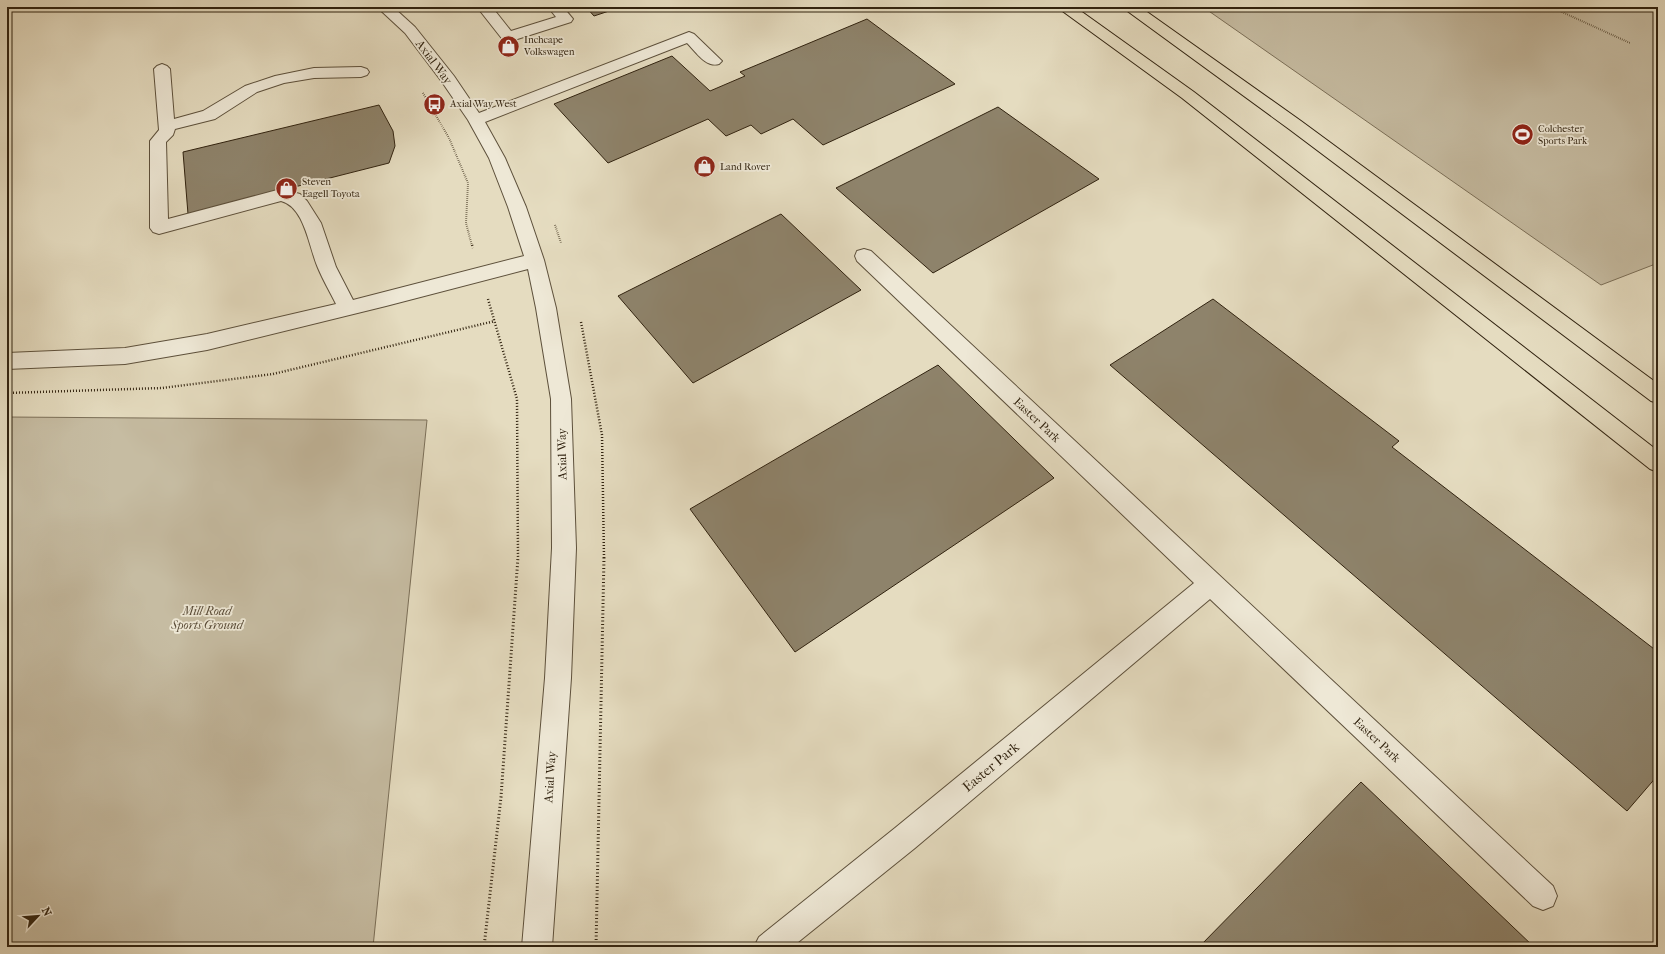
<svg xmlns="http://www.w3.org/2000/svg" width="1665" height="954" viewBox="0 0 1665 954" font-family="'IM FELL French Canon',serif">
<style>
.green{fill:#c6bca2;stroke:#7b6f58}
.building{fill:#8e836b;stroke:#30220f}
.lines{fill:none;stroke-linecap:round;stroke-linejoin:round}
.minor-casing{stroke:#5d503b;stroke-width:2}
.highway-casing{stroke:#30220f;stroke-width:2}
.path-far2{stroke:#30220f;stroke-width:2;stroke-dasharray:0.5 1.5;stroke-linecap:butt}
.path-far1{stroke:#30220f;stroke-width:2.5;stroke-dasharray:1 2;stroke-linecap:butt}
.path{stroke:#30220f;stroke-width:3;stroke-dasharray:1 2.5;stroke-linecap:butt}
.minor{fill:#eee8d6;fill-rule:evenodd}
.highway{fill:#e5dcc0;fill-rule:evenodd}
.labels{text-anchor:middle;dominant-baseline:central;stroke-width:3.5;stroke-linejoin:round;paint-order:stroke}
.far-poi-label{font-size:10px;fill:#30220f;stroke:#eee8d6;text-anchor:start}
.street-label{font-size:12px;fill:#30220f;stroke:#eee8d6}
.park-label{font-size:12px;font-style:italic;fill:#564834;stroke:#eee8d6}
.near-street-label{font-size:14px;fill:#30220f;stroke:#eee8d6}
</style>
<rect width="100%" height="100%" fill="#e5dcc0"/>
<filter id="stains"><feTurbulence type="fractalNoise" baseFrequency=".005" numOctaves="4"/><feColorMatrix values="0 0 0 0 .2 0 0 0 0 .09 0 0 0 0 .02 0 0 0 .5 -.17"/></filter>
<radialGradient id="worn" r=".72"><stop offset=".6" stop-color="#630" stop-opacity="0"/><stop offset="1" stop-color="#630" stop-opacity=".3"/></radialGradient>
<g class="green">
<polygon points="1203,7 1658,7 1658,263 1601,285"/>
<polygon points="7,417 427,420 373,947 7,947"/>
</g>
<g class="building">
<polygon points="586,7 621,7 594,16"/>
<polygon points="867,19 955,84 823,145 793,119 761,134 751,125 726,136 708,119 608,163 554,104 672,56 710,91 745,76 740,72"/>
<polygon points="379,105 393,131 395,146 389,163 188,214 183,152"/>
<polygon points="998,107 1099,179 933,273 836,188"/>
<polygon points="781,214 861,290 693,383 618,296"/>
<polygon points="1213,299 1399,441 1392,447 1658,652 1658,775 1627,811 1110,365"/>
<polygon points="938,365 1054,478 795,652 690,509"/>
<polygon points="1361,782 1534,947 1199,947"/>
</g>
<g class="lines">
<defs>
<g id="minor">
<path d="M377,7H393L415,27L454,76L479,113L689,32L694,34L722,61L719,64C706,68 696,52 687,43L485,122L505,158L526,207L544,260L556,308L571,399L576,548L571,678L552,947H522L545,678L552,548L551,399L536,308L528,269L386,306L207,350L125,364L7,369V353L125,348L207,334L336,304C330,292 323,280 318,268C309,248 305,207 281,201L159,234L153,232L150,228V141L159,130L154,69L157,66L162,64L167,66L170,69L174,119L203,111L245,86L275,76L314,68L361,67L367,69L369,72L367,75L361,77L314,78L284,83L257,92L215,119L175,129L173,135L166,142L168,219L281,189L300,194L307,201L321,223L336,267L353,300L524,256L508,207L489,158L468,120L442,82L405,33Z"/>
<polygon points="477,7 492,7 511,31 556,17 548,7 563,7 573,19 571,22 508,42 503,40"/>
<polygon points="864,249 871,251 1553,886 1557,896 1553,906 1543,910 1533,906 1210,599 915,848 792,947 754,947 759,937 895,828 1194,583 857,261 855,256 857,251"/>
</g>
<g id="highway">
<polygon points="1059,7 1075,7 1194,92 1658,451 1658,472 1650,469 1182,98 1061,10"/>
<polygon points="1124,7 1140,7 1301,121 1658,384 1658,403 1651,401 1289,129 1126,10"/>
</g>
</defs>
<use href="#minor" class="minor-casing"/>
<use href="#highway" class="highway-casing"/>
<g class="path-far2">
<polyline points="1551,7 1630,43"/>
<polyline points="423,93 449,138 468,183 466,223 472,246"/>
<polyline points="555,225 561,243"/>
</g>
<g class="path-far1">
<polyline points="472,245 473,248"/>
<polyline points="488,299 517,399 518,558"/>
<polyline points="581,322 602,435 604,558"/>
<polyline points="7,393 162,388 273,374 495,321"/>
</g>
<g class="path">
<polyline points="484,947 501,797 518,557"/>
<polyline points="596,947 604,557"/>
</g>
<use href="#minor" class="minor"/>
<use href="#highway" class="highway"/>
</g>
<defs>
<symbol id="shop-disc" viewBox="-11 -11 22 22"><circle r="9.5" fill="#8f2418" stroke="#eee8d6"/><path d="M-5-2.5h2.3a2.7 3.5 0 0 1 5.4 0H5L5.5 6h-11ZM-1.5-2.5h3a1.5 2.3 0 0 0-3 0Z" fill="#fff"/></symbol>
<symbol id="bus-disc" viewBox="-11 -11 22 22"><circle r="9.5" fill="#8f2418" stroke="#eee8d6"/><path d="M-5-6H5V4H4V6H2V4H-2V6H-4V4H-5ZM-3.5-4V0h7V-4ZM-3.5 1.2v1.5H-2V1.2ZM2 1.2v1.5H3.5V1.2Z" fill="#fff"/></symbol>
<symbol id="stadium-disc" viewBox="-11 -11 22 22"><circle r="9.5" fill="#8f2418" stroke="#eee8d6"/><path d="M0-5a6.5 5 0 1 0 0 10a6.5 5 0 1 0 0-10ZM-3.5-1.8h7v3.6h-7Z" fill="#fff"/></symbol>
</defs>
<g fill-rule="evenodd">
<use href="#shop-disc" x="496" y="34" width="25" height="25"/>
<use href="#bus-disc" x="422" y="92" width="25" height="25"/>
<use href="#stadium-disc" x="1510" y="122" width="25" height="25"/>
<use href="#shop-disc" x="692" y="154" width="25" height="25"/>
<use href="#shop-disc" x="274" y="176" width="25" height="25"/>
</g>
<g class="labels">
<g class="far-poi-label">
<text x="524" y="40">Inchcape<tspan x="524" dy="12">Volkswagen</tspan></text>
<text x="450" y="104">Axial Way West</text>
<text x="1538" y="129">Colchester<tspan x="1538" dy="12">Sports Park</tspan></text>
<text x="720" y="167">Land Rover</text>
<text x="302" y="182">Steven<tspan x="302" dy="12">Eagell Toyota</tspan></text>
</g>
<g class="street-label">
<text transform="translate(434 62) rotate(53)">Axial Way</text>
<text transform="translate(1037 420) rotate(43)">Easter Park</text>
<text transform="translate(562 454) rotate(-91)">Axial Way</text>
<text transform="translate(1377 740) rotate(43)">Easter Park</text>
<text transform="translate(550 777) rotate(-86)">Axial Way</text>
</g>
<g class="park-label">
<text x="207" y="611">Mill Road<tspan x="207" dy="14">Sports Ground</tspan></text>
</g>
<g class="near-street-label">
<text transform="translate(991 767) rotate(-40)">Easter Park</text>
</g>
</g>
<rect width="1665" height="954" fill="none" stroke="#e5dcc0" stroke-width="24"/>
<rect x="8" y="8" width="1649" height="938" fill="none" stroke="#30220f" stroke-width="2"/>
<rect x="12" y="12" width="1641" height="930" fill="none" stroke="#30220f"/>
<g transform="translate(38 916) rotate(64)" stroke="#eee8d6" stroke-width="3" paint-order="stroke">
<path d="M0-3L7 15L0 10L-7 15Z" fill="#30220f"/>
<text y="-6" font-size="11" font-weight="bold" text-anchor="middle" fill="#30220f">N</text>
</g>
<rect width="100%" height="100%" filter="url(#stains)"/>
<rect width="100%" height="100%" fill="url(#worn)"/>
</svg>
